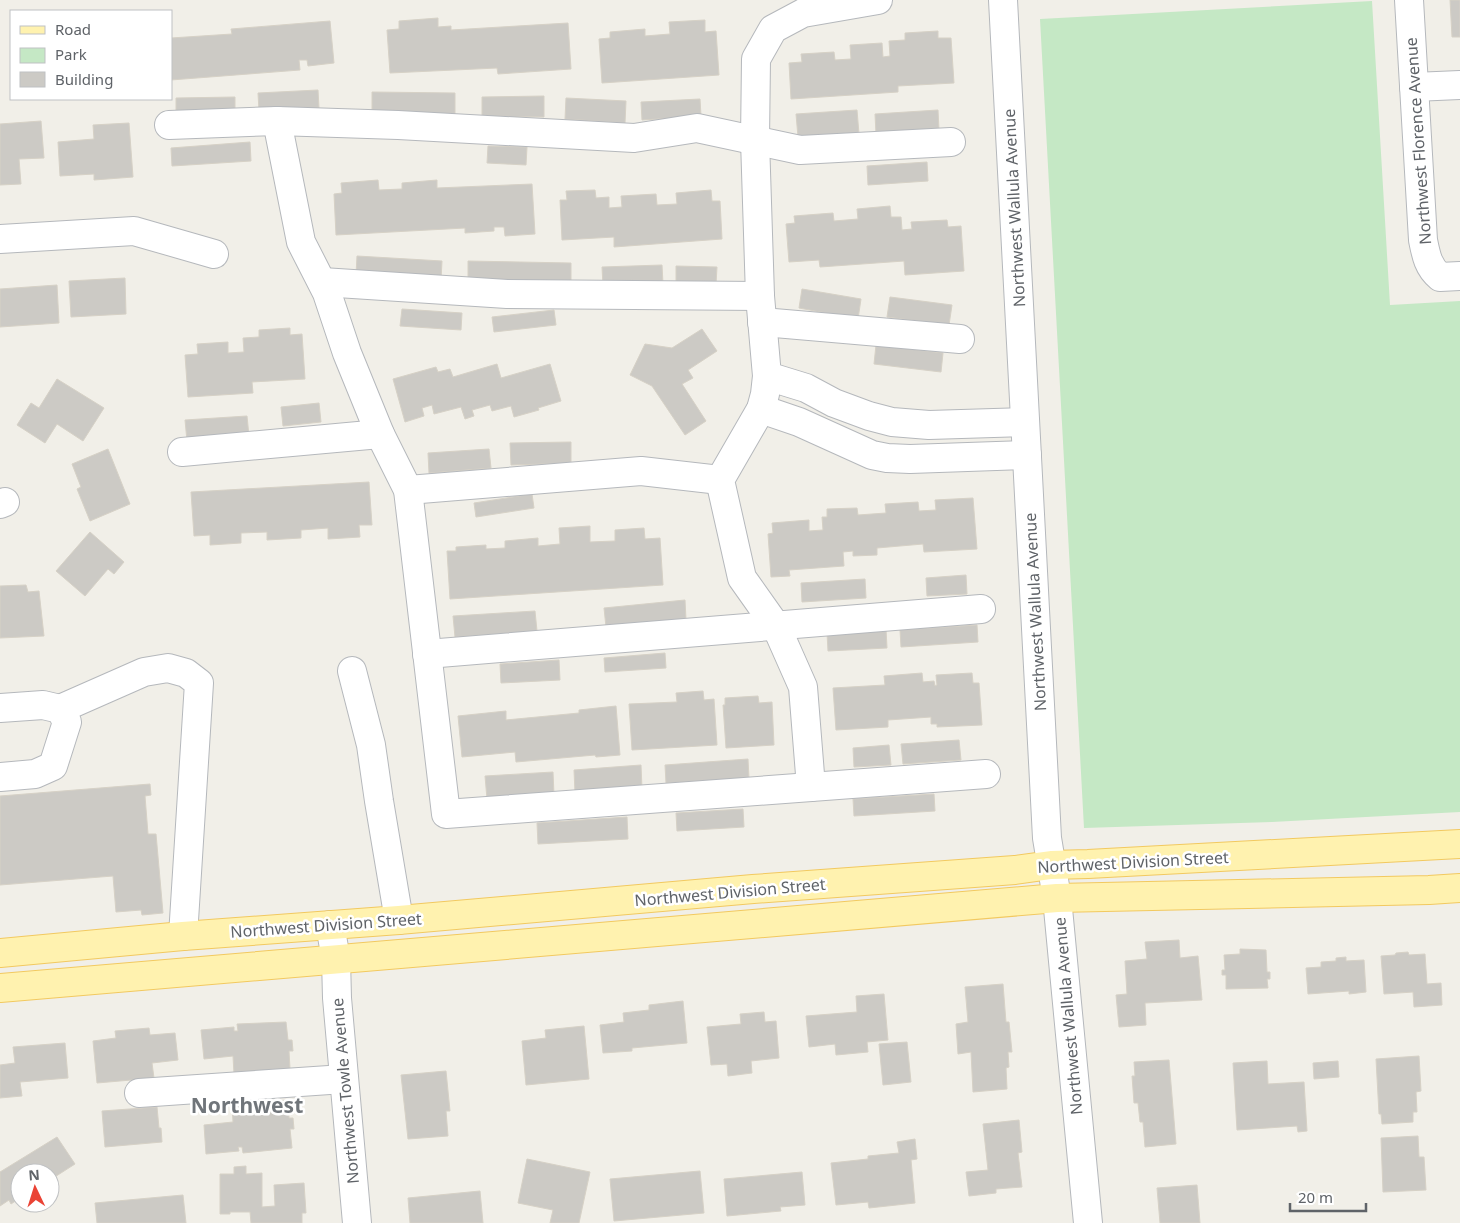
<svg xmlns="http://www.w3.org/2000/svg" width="1460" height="1223" viewBox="0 0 1460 1223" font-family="'Noto Sans',sans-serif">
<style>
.green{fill:#c5e8c5}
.building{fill:#cccac5;stroke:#d6d1c6}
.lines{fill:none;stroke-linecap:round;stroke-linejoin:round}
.minor-casing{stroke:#b5b8bc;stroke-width:30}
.major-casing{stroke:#f2c960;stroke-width:30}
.minor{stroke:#fff;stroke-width:28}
.major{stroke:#fff2af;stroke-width:28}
.labels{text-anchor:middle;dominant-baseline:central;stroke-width:5;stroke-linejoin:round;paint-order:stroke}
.street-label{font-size:16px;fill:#5f6368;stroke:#fff}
.district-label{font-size:21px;font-weight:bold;fill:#70757a;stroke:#fff}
</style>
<rect width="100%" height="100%" fill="#f1efe8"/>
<polygon class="green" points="1372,1 1390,305 1460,301 1460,812 1272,822 1084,828 1040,19"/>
<g class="building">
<polygon points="1450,0 1460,0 1460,37 1452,37"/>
<polygon points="438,18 438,27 451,26 451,30 568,23 571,69 498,74 497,68 390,73 387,30 399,29 399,21"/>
<polygon points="705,20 705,32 716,31 719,75 602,83 599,39 610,38 610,32 645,29 645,36 670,34 669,22"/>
<polygon points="330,21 334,63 308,66 307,60 299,60 300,70 171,80 171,38 232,34 231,29"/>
<polygon points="938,31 938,38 951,38 954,83 898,86 898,92 791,99 789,63 802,62 801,54 834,52 835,60 851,59 850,45 882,43 883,57 890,56 889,41 905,40 905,33"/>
<polygon points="318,90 319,108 259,111 258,93"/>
<polygon points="372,92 455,93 455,115 372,114"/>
<polygon points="544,96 544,117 482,116 482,97"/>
<polygon points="235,97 235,115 176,115 176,98"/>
<polygon points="566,98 626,101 625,123 565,119"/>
<polygon points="700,99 701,116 642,120 641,102"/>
<polygon points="857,110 859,134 798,137 796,114"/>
<polygon points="938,110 939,130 876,134 875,114"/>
<polygon points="41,121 44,158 19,159 21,184 0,185 0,124"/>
<polygon points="129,123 133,177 94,180 94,174 60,176 58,142 94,139 93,125"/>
<polygon points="250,142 251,161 172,166 171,148"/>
<polygon points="488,146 527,147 526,165 487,163"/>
<polygon points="927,162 928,181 868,185 867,166"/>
<polygon points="378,180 379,190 402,189 402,183 437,180 437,188 532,184 535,234 505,236 504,227 494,227 494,231 465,233 465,228 336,235 334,194 342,193 341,183"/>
<polygon points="595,190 596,198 609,197 609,208 622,207 621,196 656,194 657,205 677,204 676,193 711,190 712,201 720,201 722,239 614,247 614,237 562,240 560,200 567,200 566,191"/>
<polygon points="890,206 891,217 901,217 902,230 912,229 911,222 947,220 948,227 961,226 964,271 905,275 904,261 820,267 819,260 789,262 786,224 795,223 794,216 833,213 834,221 858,219 857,209"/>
<polygon points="357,256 442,261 441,280 356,275"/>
<polygon points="468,261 571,263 571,284 468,282"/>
<polygon points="662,265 663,284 603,286 602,267"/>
<polygon points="676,266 717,267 716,284 676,283"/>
<polygon points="125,278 126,314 71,317 69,281"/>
<polygon points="57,285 59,323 0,327 0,289"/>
<polygon points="802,289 861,299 858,319 799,308"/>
<polygon points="890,297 952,305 949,325 887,317"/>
<polygon points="402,309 462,313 461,330 400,326"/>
<polygon points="554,310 556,325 494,332 492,317"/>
<polygon points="290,328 290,335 302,334 305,379 252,382 253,393 188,397 185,355 198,354 197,344 228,342 228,353 244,352 243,338 259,337 259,330"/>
<polygon points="702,329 717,351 688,370 693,378 682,384 706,421 685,435 652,386 630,375 645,344 672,348"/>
<polygon points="876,345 943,353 941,372 874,364"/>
<polygon points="497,364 501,378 550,364 561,401 538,408 539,410 514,417 511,406 492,411 490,405 472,410 474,416 465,419 461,407 434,414 432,405 422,408 424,416 405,422 393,379 436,367 438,372 450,369 453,377"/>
<polygon points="57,379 104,408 83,441 57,424 45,443 17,425 31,403 39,408"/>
<polygon points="319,403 321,422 283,426 281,407"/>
<polygon points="247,416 249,436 187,441 185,420"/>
<polygon points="571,442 571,463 511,465 510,443"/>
<polygon points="108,449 130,504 90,521 77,489 81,487 72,464"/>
<polygon points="489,449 491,468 429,473 428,453"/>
<polygon points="369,482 372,525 359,525 360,537 328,539 328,528 301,530 301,538 267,540 267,532 241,533 241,543 210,545 210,535 194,536 191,492"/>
<polygon points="532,494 534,508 476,517 474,503"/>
<polygon points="973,498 977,549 924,552 923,544 877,548 877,555 853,556 853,551 843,552 844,566 789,570 790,576 771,577 768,534 773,533 772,523 809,520 809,531 823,530 822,517 827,517 827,509 857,508 858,515 886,513 885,504 918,502 919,511 936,510 935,500"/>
<polygon points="590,526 590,542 615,541 615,530 644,528 645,539 660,538 663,585 450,599 447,551 456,551 456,547 486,545 486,549 505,548 505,541 538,538 538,546 560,544 559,528"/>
<polygon points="90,532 124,562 114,574 108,569 85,596 56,571"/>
<polygon points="966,575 967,594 927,596 926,578"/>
<polygon points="865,579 866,598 802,602 801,583"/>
<polygon points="26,585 28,592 39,591 44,636 0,638 0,586"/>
<polygon points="685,600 686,620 606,627 604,608"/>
<polygon points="535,611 537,631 455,637 453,616"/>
<polygon points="977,625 978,642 901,647 900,630"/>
<polygon points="886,629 887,648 828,651 827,633"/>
<polygon points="665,653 666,668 605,672 604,658"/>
<polygon points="559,660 560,680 501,683 500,664"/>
<polygon points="922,673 923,682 934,681 935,686 937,685 936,675 972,673 973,683 979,683 982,725 937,727 937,724 931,724 931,717 888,720 888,727 836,730 833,688 885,685 884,676"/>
<polygon points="703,691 704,700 714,699 717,745 632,750 629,704 677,702 676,693"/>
<polygon points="758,696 759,703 772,702 774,745 726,748 723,705 725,705 725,698"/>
<polygon points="616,706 620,755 596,757 595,755 516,762 515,752 462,757 458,716 506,711 506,720 579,713 579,710"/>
<polygon points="959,740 961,760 903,764 901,744"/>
<polygon points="889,745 891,765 854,767 853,748"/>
<polygon points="748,759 749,778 666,783 665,765"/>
<polygon points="641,765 642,789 575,793 574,770"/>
<polygon points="553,772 554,795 487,799 485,776"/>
<polygon points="150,784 151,795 145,796 148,834 156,834 163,913 142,915 141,910 116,912 113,876 0,885 0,796"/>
<polygon points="934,794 935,811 854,816 853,799"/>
<polygon points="743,809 744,827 677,831 676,813"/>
<polygon points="627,817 628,839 538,844 537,823"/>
<polygon points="1179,940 1180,958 1198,956 1202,1000 1145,1003 1146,1025 1119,1027 1116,995 1127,994 1125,961 1147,959 1145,942"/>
<polygon points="1240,949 1266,950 1267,972 1270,972 1270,979 1267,979 1268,988 1226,989 1226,975 1222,975 1222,970 1225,970 1224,955 1240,954"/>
<polygon points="1408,952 1409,955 1425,954 1427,984 1441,983 1442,1005 1414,1007 1413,992 1384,994 1381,956 1395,955 1396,953"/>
<polygon points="1346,957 1346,961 1364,960 1366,992 1349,994 1349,991 1308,994 1306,968 1321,967 1321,962 1336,961 1336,958"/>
<polygon points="1003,984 1006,1022 1009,1022 1012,1052 1008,1052 1009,1067 1006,1068 1007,1089 973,1092 971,1052 958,1054 956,1024 968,1022 965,987"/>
<polygon points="884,994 888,1040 867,1042 868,1052 836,1055 835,1044 809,1047 806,1016 857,1012 856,996"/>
<polygon points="683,1001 687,1043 632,1048 632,1051 603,1053 600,1025 624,1022 623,1013 649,1010 649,1005"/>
<polygon points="764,1012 765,1022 776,1021 779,1058 751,1061 752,1073 728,1076 727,1064 711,1065 707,1027 741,1024 740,1014"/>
<polygon points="286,1022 288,1040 292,1040 293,1051 289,1051 290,1069 234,1074 233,1056 204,1059 201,1030 234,1027 234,1031 238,1031 237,1024"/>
<polygon points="584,1026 589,1079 526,1085 522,1041 546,1038 545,1030"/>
<polygon points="149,1028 150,1035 175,1033 178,1060 152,1063 154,1078 97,1083 93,1041 116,1038 115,1031"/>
<polygon points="907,1042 911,1082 883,1085 879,1044"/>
<polygon points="65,1043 68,1078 20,1082 22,1096 0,1098 0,1065 15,1063 13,1047"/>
<polygon points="1419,1056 1421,1091 1416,1092 1417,1112 1413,1112 1413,1122 1382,1124 1381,1114 1379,1114 1376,1059"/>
<polygon points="1169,1060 1176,1144 1145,1147 1143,1122 1140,1122 1138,1103 1134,1103 1132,1076 1135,1076 1134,1062"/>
<polygon points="1267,1061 1268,1084 1304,1082 1307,1131 1298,1132 1297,1126 1237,1130 1233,1063"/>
<polygon points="1338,1061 1339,1077 1314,1079 1313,1063"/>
<polygon points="446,1071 450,1111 446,1111 448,1136 408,1139 401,1075"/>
<polygon points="288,1100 289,1118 293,1118 294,1129 290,1129 292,1148 243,1153 242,1147 238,1147 239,1151 206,1154 204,1125 233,1122 232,1105"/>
<polygon points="157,1107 159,1128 161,1128 162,1142 105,1147 102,1111"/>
<polygon points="1019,1120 1022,1152 1018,1153 1022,1187 996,1189 996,1193 969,1196 966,1172 988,1170 983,1124"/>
<polygon points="1418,1136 1419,1157 1424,1157 1426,1190 1383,1192 1381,1138"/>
<polygon points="57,1137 75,1164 50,1180 50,1173 20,1173 20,1198 11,1204 9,1200 0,1206 0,1172"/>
<polygon points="915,1139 917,1159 911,1160 915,1203 869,1208 868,1202 836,1205 831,1163 868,1159 868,1156 899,1153 897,1142"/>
<polygon points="527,1159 590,1172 579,1223 550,1223 553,1210 518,1203"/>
<polygon points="246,1166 246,1174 262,1173 262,1207 275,1206 274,1185 304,1183 306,1213 302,1213 302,1223 251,1223 250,1212 230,1212 230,1214 220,1214 220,1174 234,1174 234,1167"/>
<polygon points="700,1171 704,1213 614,1221 610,1179"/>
<polygon points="802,1172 805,1205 780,1207 781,1211 727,1216 724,1179"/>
<polygon points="1197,1185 1200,1223 1160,1223 1157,1188"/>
<polygon points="480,1191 483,1223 410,1223 408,1198"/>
<polygon points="183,1195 186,1223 97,1223 95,1203"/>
</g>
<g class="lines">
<defs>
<g id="minor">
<polyline points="1003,0 1047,838 1057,898 1088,1223"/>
<path d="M1409,0L1423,240C1426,255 1428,267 1440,277L1460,276"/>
<polyline points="1414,87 1460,85"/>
<polyline points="277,121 301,242 327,293 347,353 380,434 408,490 446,814 986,774"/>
<polyline points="169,125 277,121 398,125 634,138 697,128 800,150 951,142"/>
<polyline points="0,239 134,231 214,254"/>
<polyline points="322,282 507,294 760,296"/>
<polyline points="762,322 960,339"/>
<polyline points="767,376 806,388 834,403 869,416 892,422 929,425 1025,422"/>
<polyline points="761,409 799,422 872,455 887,458 910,459 1027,455"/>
<polyline points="182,452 380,434"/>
<polyline points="408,490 641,471 720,480"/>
<polyline points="0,504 5,502"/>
<polyline points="427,654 981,609"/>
<polyline points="352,671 371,745 379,801 399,920"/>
<polyline points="0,708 43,705 60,709 67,722 53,766 35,774 0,777"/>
<polyline points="60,709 144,672 168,668 186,673 199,683 183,936"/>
<polyline points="811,787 803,687 776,626 742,578 720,480 761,409 765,394 767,376 760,296 755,140 756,59 773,29 803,13 878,0"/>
<polyline points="330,925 336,959 337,998 357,1223"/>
<polyline points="139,1093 344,1079"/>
</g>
<g id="major">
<polyline points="0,953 183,936 399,920 753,889 1015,870 1051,865 1088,864 1460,844"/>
<polyline points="0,988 1057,898 1429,890 1460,888"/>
</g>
</defs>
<use href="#minor" class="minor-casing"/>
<use href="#major" class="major-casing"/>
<use href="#minor" class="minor"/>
<use href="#major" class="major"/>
</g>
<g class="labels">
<g class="street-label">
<text transform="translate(1418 141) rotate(-94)">Northwest Florence Avenue</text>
<text transform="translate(1014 208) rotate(-93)">Northwest Wallula Avenue</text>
<text transform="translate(1035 612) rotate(-93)">Northwest Wallula Avenue</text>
<text transform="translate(1133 862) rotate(-3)">Northwest Division Street</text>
<text transform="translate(730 892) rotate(-5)">Northwest Division Street</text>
<text transform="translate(326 925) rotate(-4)">Northwest Division Street</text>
<text transform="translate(1068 1016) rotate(-95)">Northwest Wallula Avenue</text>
<text transform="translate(345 1091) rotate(-95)">Northwest Towle Avenue</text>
</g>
<g class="district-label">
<text x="247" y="1105">Northwest</text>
</g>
</g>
<rect x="10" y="10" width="162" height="90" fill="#ffffff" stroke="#bfc1c3"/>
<rect x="20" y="26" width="25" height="8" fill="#fff2af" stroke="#bfc1c3"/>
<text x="55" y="35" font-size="15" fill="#5f6368">Road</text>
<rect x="20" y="48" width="25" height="15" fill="#c5e8c5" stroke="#bfc1c3"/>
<text x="55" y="60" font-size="15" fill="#5f6368">Park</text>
<rect x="20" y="72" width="25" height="15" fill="#cccac5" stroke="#bfc1c3"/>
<text x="55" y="85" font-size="15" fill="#5f6368">Building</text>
<g transform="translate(35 1188) rotate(356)"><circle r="24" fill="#ffffff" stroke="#bfc1c3"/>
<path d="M0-4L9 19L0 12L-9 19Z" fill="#ea4335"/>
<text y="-8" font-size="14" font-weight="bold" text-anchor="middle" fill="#5f6368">N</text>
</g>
<path d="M1290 1203v8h76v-8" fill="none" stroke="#5f6368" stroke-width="2.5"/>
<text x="1298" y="1203" font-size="15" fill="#5f6368" stroke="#ffffff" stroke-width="4" paint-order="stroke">20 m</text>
</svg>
